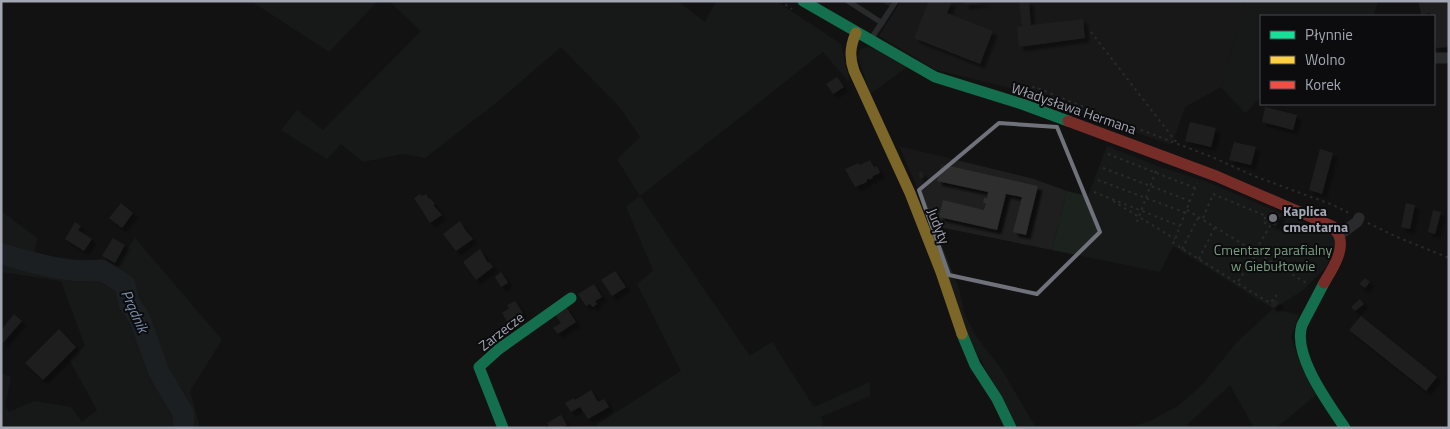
<svg xmlns="http://www.w3.org/2000/svg" width="1450" height="429" viewBox="0 0 1450 429" font-family="'Titillium Web',sans-serif">
<style>
.built{fill:#1f1f20}
.green{fill:#1c221d}
.lines{fill:none;stroke-linecap:round;stroke-linejoin:round}
.river{stroke:#292f36;stroke-width:21}
.building{fill:#2d2d2e;filter:url(#shadow)}
.path{stroke:#48484c;stroke-width:2;stroke-dasharray:2.5 4;stroke-linecap:butt}
.lane{stroke:#46474a;stroke-width:5.5}
.street{stroke:#46474a;stroke-width:11}
.fast{stroke:#16e098;stroke-width:11}
.slow{stroke:#ffcf43;stroke-width:11}
.jam{stroke:#f24e42;stroke-width:11}
.marked{fill:none;stroke:#70727b;stroke-width:4;stroke-linejoin:round}
.poi-dot{fill:#70727b;stroke:#0c0c0e;stroke-width:2}
.labels{text-anchor:middle;dominant-baseline:central;stroke-width:4;stroke-linejoin:round;paint-order:stroke}
.street-label{font-size:14px;fill:#a3a6b3;stroke:#0c0c0e}
.poi-label{font-size:14px;font-weight:bold;fill:#a3a6b3;stroke:#0c0c0e;text-anchor:start}
.park-label{font-size:14px;fill:#7b9d82;stroke:#0c0c0e}
.water-label{font-size:15px;font-style:italic;fill:#7b8eac;stroke:#0c0c0e}
</style>
<defs>
<filter id="shadow"><feDropShadow dx="4.5" dy="4.5" stdDeviation="1" flood-color="#0009"/></filter>
</defs>
<rect width="100%" height="100%" fill="#121212"/>
<g class="built">
<polygon points="901,1 1246,1 1221,87 1185,107 1172,145 1006,87 936,70 879,36"/>
<polygon points="899,146 1034,179 1067,191 1052,250 934,226"/>
</g>
<g class="green">
<polygon points="251,1 378,1 329,52"/>
<polygon points="389,1 677,1 705,22 716,1 776,1 841,44 850,83 823,52 640,196 750,356 772,342 814,407 870,382 870,396 821,417 824,428 598,428 596,425 681,371 637,284 653,271 626,206 640,196 617,159 640,137 621,109 561,47 496,103 425,158 402,154 363,162 341,144 327,159 281,130 297,110 323,130 421,31"/>
<polygon points="1246,1 1378,1 1374,16 1261,16 1261,97 1245,113 1221,87"/>
<polygon points="868,47 879,50 907,67 870,94 858,57 860,49"/>
<polygon points="1107,146 1157,166 1205,181 1331,234 1337,246 1326,267 1303,290 1274,309 1299,315 1291,337 1297,355 1316,395 1276,428 1254,428 1230,385 1188,424 1189,428 1129,428 1150,421 1178,406 1203,384 1236,343 1273,309 1173,246 1160,272 1052,250 1067,191 1088,196"/>
<polygon points="1,211 37,238 34,256 59,265 103,264 116,267 135,238 222,340 190,391 200,428 1,428 1,373 11,377 5,406 9,412 34,401 71,407 82,422 97,410 69,359 85,346 61,281 1,272"/>
<polygon points="934,226 959,289 965,315 976,336 1002,370 1036,428 1017,428 959,319"/>
</g>
<g class="lines">
<path class="river" d="M1,254C36,263 66,274 102,270L125,285L129,303L139,317L159,372L183,413L184,428"/>
</g>
<g class="building">
<polygon points="881,1 892,1 889,6"/>
<polygon points="929,1 952,1 947,13 993,31 980,64 914,38"/>
<polygon points="964,1 986,1 986,2 965,5"/>
<polygon points="1019,1 1029,1 1031,25 1083,19 1085,38 1019,47 1017,27 1022,26"/>
<polygon points="1429,1 1449,1 1449,47 1436,48 1434,16 1431,16 1430,13 1421,15 1419,3"/>
<polygon points="837,77 844,87 833,94 826,84"/>
<polygon points="1265,107 1297,115 1293,130 1262,122"/>
<polygon points="1190,122 1216,128 1211,147 1185,141"/>
<polygon points="1234,142 1256,147 1251,165 1229,160"/>
<polygon points="1320,149 1333,153 1322,194 1309,190"/>
<polygon points="870,160 874,167 877,166 880,173 873,176 872,179 867,179 867,182 855,187 845,169 858,163 860,165"/>
<polygon points="941,164 1038,186 1026,235 1013,232 1022,197 1006,194 997,230 939,217 943,200 984,210 986,203 983,203 984,198 987,198 988,192 937,181"/>
<polygon points="922,171 924,177 920,178 918,173"/>
<polygon points="420,194 422,196 426,194 429,199 430,198 435,204 433,205 442,215 430,223 414,198"/>
<polygon points="121,203 133,213 122,228 109,218"/>
<polygon points="1406,203 1415,205 1410,229 1401,227"/>
<polygon points="1271,210 1281,215 1276,226 1266,222"/>
<polygon points="1433,210 1441,212 1435,234 1428,232"/>
<polygon points="460,221 466,231 473,239 456,251 443,234"/>
<polygon points="75,222 81,226 78,230 92,239 84,251 65,239"/>
<polygon points="113,238 125,245 115,263 102,256"/>
<polygon points="480,249 488,263 489,262 493,267 476,280 463,262"/>
<polygon points="615,271 626,287 612,296 601,280"/>
<polygon points="501,272 508,283 501,287 495,277"/>
<polygon points="1365,278 1370,282 1365,288 1359,284"/>
<polygon points="594,284 602,297 595,301 597,304 593,307 590,304 586,306 578,294"/>
<polygon points="1275,299 1279,303 1274,308 1270,305"/>
<polygon points="1360,299 1364,304 1355,311 1351,307"/>
<polygon points="515,301 523,313 508,323 502,313 509,308 507,305"/>
<polygon points="566,307 576,322 558,334 553,328 561,323 555,315"/>
<polygon points="14,314 22,321 1,345 1,330"/>
<polygon points="1361,316 1437,377 1426,391 1349,330"/>
<polygon points="59,329 76,347 43,380 25,363"/>
<polygon points="591,390 598,402 604,399 609,407 588,419 580,407 571,412 565,403 574,398 575,400"/>
<polygon points="561,415 567,425 563,428 550,428 547,423"/>
</g>
<g class="lines">
<g class="path">
<polyline points="780,1 792,9"/>
<polyline points="1091,32 1177,143"/>
<polyline points="1027,91 1030,88 1035,87 1118,121 1212,157 1254,176 1333,205 1349,213"/>
<polyline points="1108,154 1195,188"/>
<polyline points="1103,168 1190,201"/>
<polyline points="1098,180 1186,213"/>
<polyline points="1094,192 1180,226"/>
<polyline points="1113,201 1175,239"/>
<polyline points="1187,210 1308,284"/>
<polyline points="1203,218 1213,194 1266,216 1263,222 1270,226 1255,251"/>
<polyline points="1137,222 1157,168"/>
<polyline points="1368,223 1397,237 1449,258"/>
<polyline points="1173,244 1197,183"/>
<polyline points="1178,246 1237,283"/>
<polyline points="1182,249 1198,218"/>
<polyline points="1258,252 1237,283 1270,303 1277,295"/>
<polyline points="1199,259 1215,227"/>
</g>
<g class="lane">
<polyline points="848,1 882,23"/>
<polyline points="871,39 896,1"/>
</g>
<g class="street">
<polyline points="1434,58 1449,58"/>
<polyline points="1339,235 1357,222 1359,218"/>
</g>
<g class="fast">
<polyline points="803,1 935,77 1022,104 1068,121"/>
<path d="M1324,283L1302,325C1292,355 1329,404 1345,428"/>
<polyline points="962,334 975,365 997,399 1011,428"/>
<polyline points="503,428 479,367 499,349 571,298"/>
</g>
<path class="slow" d="M856,33C850,46 849,57 854,71L910,193L941,272L962,334"/>
<path class="jam" d="M1068,121L1216,176L1332,226C1334,229 1338,233 1339,236C1345,251 1331,271 1324,283"/>
</g>
<path d="M0 0H1450V429H0ZM999,123L1057,127L1100,232L1037,294L949,275L919,190Z" fill="#121212" fill-opacity=".55" fill-rule="evenodd"/>
<path class="marked" d="M999,123L1057,127L1100,232L1037,294L949,275L919,190Z"/>
<circle class="poi-dot" cx="1273" cy="218" r="5"/>
<g class="labels">
<g class="street-label">
<text transform="translate(1074 108) rotate(19)">Władysława Hermana</text>
<text transform="translate(939 226) rotate(68)">Judyty</text>
<text transform="translate(501 331) rotate(-38)">Zarzecze</text>
</g>
<g class="poi-label">
<text x="1283" y="210">Kaplica<tspan x="1283" dy="16">cmentarna</tspan></text>
</g>
<g class="park-label">
<text x="1273" y="249">Cmentarz parafialny<tspan x="1273" dy="16">w Giebułtowie</tspan></text>
</g>
<g class="water-label">
<text transform="translate(135 311) rotate(66)">Prądnik</text>
</g>
</g>
<rect width="1450" height="429" fill="none" stroke="#a3a6b3" stroke-width="5"/>
<rect x="1260" y="15" width="175" height="90" fill="#0c0c0e" stroke="#484a50"/>
<rect x="1270" y="31" width="25" height="8" fill="#16e098" stroke="#484a50"/>
<text x="1305" y="40" font-size="15" fill="#a3a6b3">Płynnie</text>
<rect x="1270" y="56" width="25" height="8" fill="#ffcf43" stroke="#484a50"/>
<text x="1305" y="65" font-size="15" fill="#a3a6b3">Wolno</text>
<rect x="1270" y="81" width="25" height="8" fill="#f24e42" stroke="#484a50"/>
<text x="1305" y="90" font-size="15" fill="#a3a6b3">Korek</text>
</svg>
